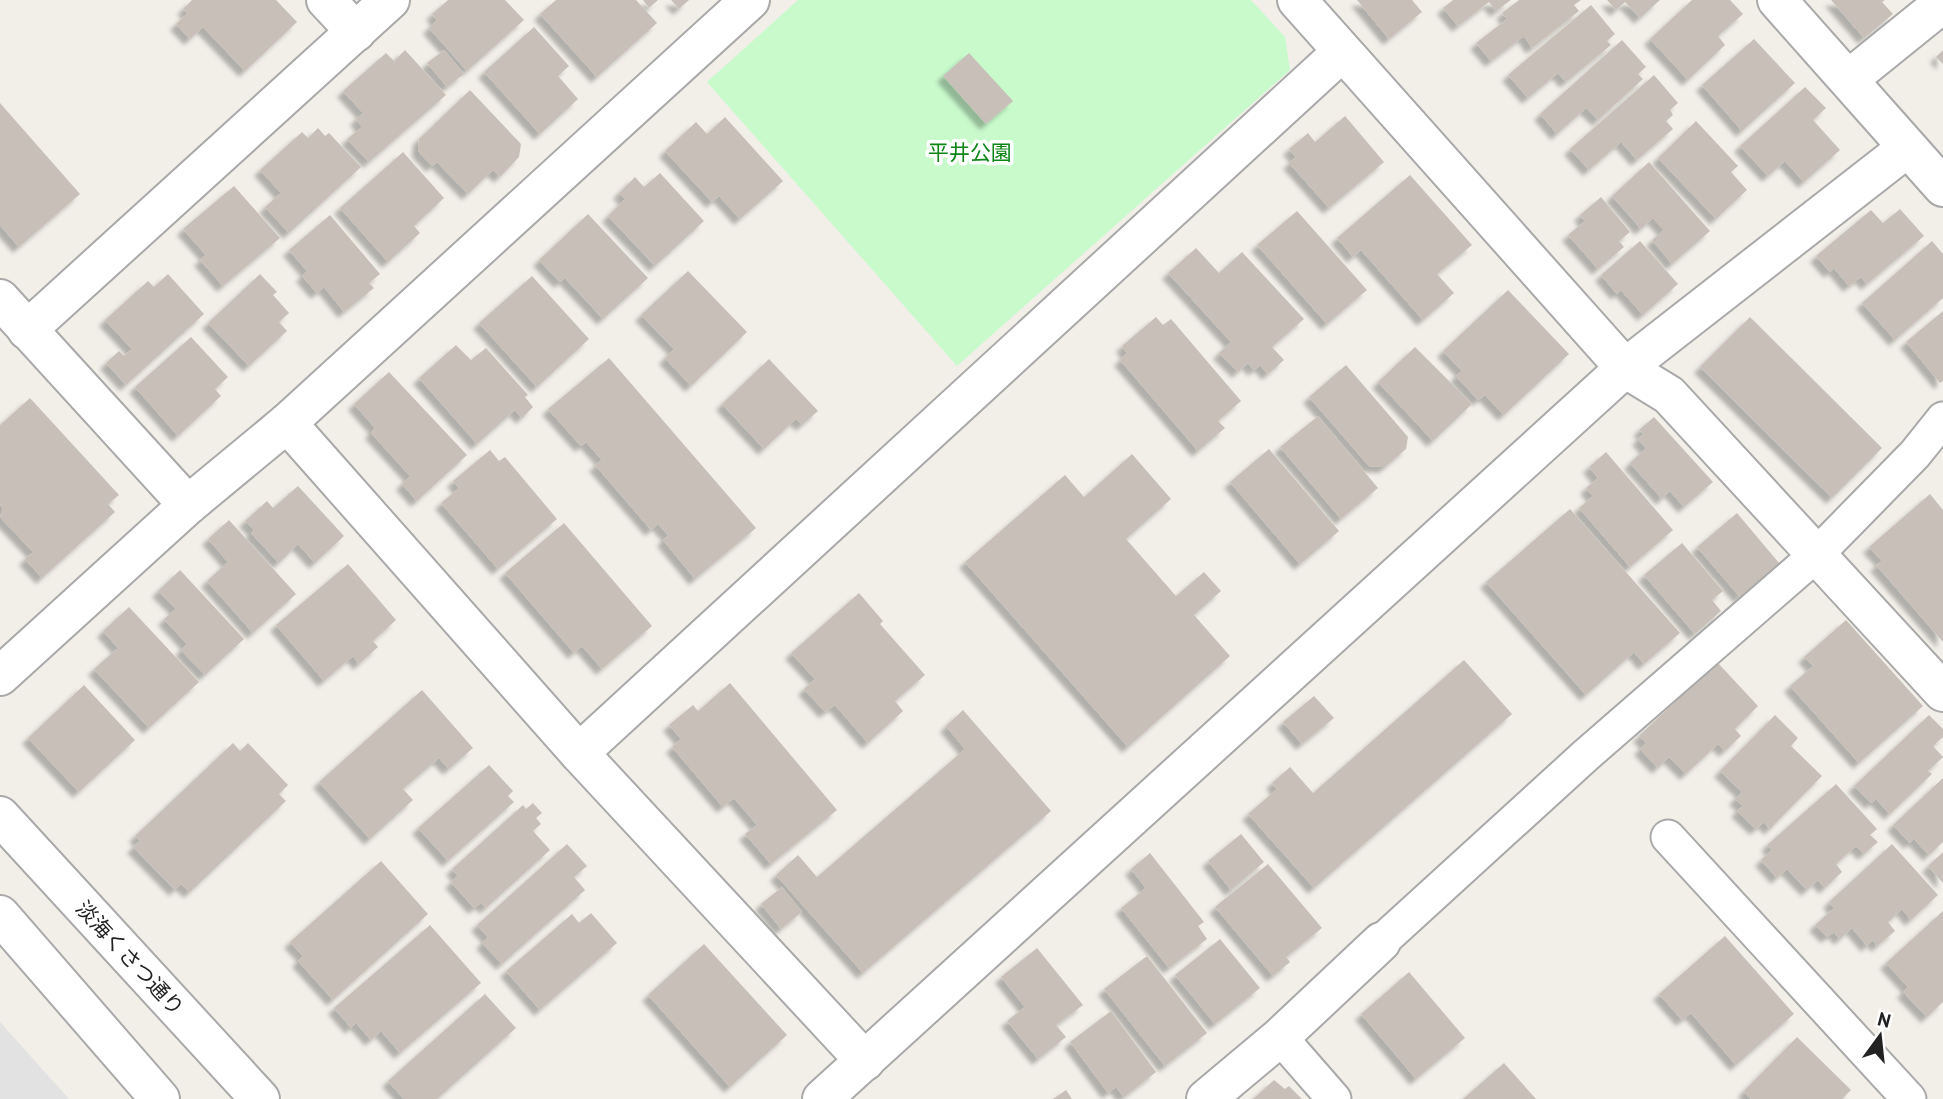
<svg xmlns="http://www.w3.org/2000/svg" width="1943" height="1099" viewBox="0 0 1943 1099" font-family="'PT Sans','Noto Sans JP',sans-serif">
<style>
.park{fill:#c8facc}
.parking{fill:#e2e2e2}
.building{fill:#c7bfb8;filter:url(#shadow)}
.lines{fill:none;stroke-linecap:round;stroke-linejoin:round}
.service-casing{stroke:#a9a9a9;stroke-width:37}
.minor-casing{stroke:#a9a9a9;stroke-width:42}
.tertiary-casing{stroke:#a9a9a9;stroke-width:42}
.service{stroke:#fff;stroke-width:33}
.minor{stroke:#fff;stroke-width:38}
.tertiary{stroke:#fff;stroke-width:38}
.labels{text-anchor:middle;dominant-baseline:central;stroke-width:7;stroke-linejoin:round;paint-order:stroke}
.park-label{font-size:21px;fill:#0c8416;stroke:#fff}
.street-label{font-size:21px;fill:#222;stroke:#fff}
</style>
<defs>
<filter id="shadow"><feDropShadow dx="-6" dy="6" stdDeviation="2" flood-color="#0004"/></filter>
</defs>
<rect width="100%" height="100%" fill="#f2efe9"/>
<polygon class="park" points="798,0 1251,0 1285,37 1290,70 957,366 707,82"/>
<polygon class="parking" points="0,1022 69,1099 0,1099"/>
<g class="building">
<polygon points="192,0 276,0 297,22 245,71 203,27 190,39 176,24 188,13 183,9"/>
<polygon points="448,0 505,0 524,20 467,71 429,28 437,20 432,14"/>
<polygon points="556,0 636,0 657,23 597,77 540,14"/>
<polygon points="643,0 658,0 649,8"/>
<polygon points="671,0 689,0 679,9"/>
<polygon points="1357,0 1412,0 1422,12 1389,39"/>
<polygon points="1453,0 1511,0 1496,11 1489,2 1458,26 1443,8"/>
<polygon points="1519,0 1581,0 1574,5 1579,11 1532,48 1524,36 1491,61 1476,43 1507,19 1502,13"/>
<polygon points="1607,0 1660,0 1640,18 1625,2 1616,10"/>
<polygon points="1692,0 1730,0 1743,14 1718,36 1725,45 1688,80 1650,39"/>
<polygon points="1831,0 1885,0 1882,2 1893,14 1864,38"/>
<polygon points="1591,5 1615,34 1607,41 1611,45 1566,82 1558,73 1528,98 1508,75"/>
<polygon points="534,27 569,66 558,76 578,99 540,134 484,72"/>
<polygon points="1754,39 1795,83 1742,131 1702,85"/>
<polygon points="1622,40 1646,67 1638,74 1643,79 1598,120 1586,108 1557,134 1540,114"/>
<polygon points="405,50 446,95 369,162 347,139 362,127 356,119 363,113 343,91 386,53 394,61"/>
<polygon points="444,50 464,74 447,87 427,63"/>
<polygon points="1943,50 1943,64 1936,57"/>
<polygon points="969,53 1013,101 986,124 943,76"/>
<polygon points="1654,75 1678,103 1670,110 1673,115 1666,121 1673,129 1637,160 1621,142 1589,170 1570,149"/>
<polygon points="1805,87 1826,108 1813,120 1840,150 1804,182 1785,161 1768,176 1740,146"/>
<polygon points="470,90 521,144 519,157 500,177 493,170 468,194 437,162 432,166 418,151 419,139"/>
<polygon points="0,103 80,194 19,247 0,225"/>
<polygon points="1345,116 1384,162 1329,208 1289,163 1296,157 1289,149 1308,133 1315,142"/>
<polygon points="725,117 783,181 740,219 719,196 712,202 665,151 696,122 707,134"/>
<polygon points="1696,121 1738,166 1731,172 1747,190 1716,219 1658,158"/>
<polygon points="318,128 325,136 329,133 361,167 289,233 265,207 281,193 260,170 302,132 308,138"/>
<polygon points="403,152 444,198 414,226 420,233 388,262 340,208"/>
<polygon points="1649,162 1710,231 1672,264 1652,240 1664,230 1653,218 1641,229 1612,196"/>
<polygon points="660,173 704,221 655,266 608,216 625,199 619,193 635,177 644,187"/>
<polygon points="1410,175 1472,245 1437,274 1454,293 1423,320 1361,250 1353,257 1337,238"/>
<polygon points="234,186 280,238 223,286 200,260 206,255 183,229"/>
<polygon points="1601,197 1630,232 1619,241 1624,247 1598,269 1568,235 1585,221 1580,215"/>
<polygon points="1900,209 1924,236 1867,284 1861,277 1849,286 1834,268 1830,272 1816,256 1871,210 1883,223"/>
<polygon points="1297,211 1367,290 1327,324 1257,245"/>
<polygon points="588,214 648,278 603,319 565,278 560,282 539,260"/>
<polygon points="330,215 380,274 369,283 374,288 344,312 324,287 317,293 302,276 307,271 289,250"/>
<polygon points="1640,241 1678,284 1643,315 1621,290 1617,294 1601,275"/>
<polygon points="1932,241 1943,254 1943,298 1895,340 1862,303"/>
<polygon points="1196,248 1219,273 1242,252 1304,319 1272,347 1284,360 1268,374 1260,365 1254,370 1248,363 1238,372 1219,353 1231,342 1168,273"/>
<polygon points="688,271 747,332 691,386 665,358 674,349 641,315"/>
<polygon points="168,274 204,314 126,385 106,363 119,351 124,356 132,349 105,320 148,281 154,287"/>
<polygon points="260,274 277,292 273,295 289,313 279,322 287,331 249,366 208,323"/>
<polygon points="532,276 589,339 537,387 479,323"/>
<polygon points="1508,290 1569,354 1504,415 1485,395 1478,400 1456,376 1462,371 1443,351"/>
<polygon points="1943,311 1943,381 1940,383 1906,342"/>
<polygon points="1156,317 1163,325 1171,319 1241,401 1218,421 1225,428 1198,451 1120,360 1127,353 1122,346"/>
<polygon points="1750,317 1882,448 1832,498 1700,367"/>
<polygon points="191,337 228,377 215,389 221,396 178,436 135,387"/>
<polygon points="456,345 471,360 486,348 528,395 525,397 533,407 522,418 515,410 477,444 419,378"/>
<polygon points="1415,347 1472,404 1433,441 1378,382"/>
<polygon points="609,358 756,528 695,579 663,540 668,535 658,524 651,530 595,465 602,460 586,442 581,446 548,409"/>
<polygon points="769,359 818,411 802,425 796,419 764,449 722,404"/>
<polygon points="1346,365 1408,437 1406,449 1385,467 1369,466 1309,397"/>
<polygon points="389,372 467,455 417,501 402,484 410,476 371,433 375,428 354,404"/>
<polygon points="30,398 119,495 108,504 115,512 42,578 25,559 33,552 0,517 3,508 0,505 0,425"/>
<polygon points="1318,416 1378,488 1341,519 1280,447"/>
<polygon points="1654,417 1713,482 1684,507 1670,491 1662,499 1630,463 1646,448 1638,439 1644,434 1639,430"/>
<polygon points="1269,449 1339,531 1300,564 1230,482"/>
<polygon points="490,450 499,461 505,457 557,519 498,569 441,503 459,488 453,481"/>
<polygon points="1606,452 1673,530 1630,567 1579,508 1593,496 1586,488 1598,478 1589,467"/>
<polygon points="1132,454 1171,499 1126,539 1176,596 1204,572 1221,591 1194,615 1230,656 1128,747 965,562 1065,475 1084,497"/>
<polygon points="298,486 344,536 315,563 298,544 279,563 251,533 254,530 245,521 267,501 273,508"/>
<polygon points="1930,494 1943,510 1943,642 1876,565 1882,561 1869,547"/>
<polygon points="1570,509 1680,633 1644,664 1634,652 1586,695 1486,582"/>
<polygon points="1737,513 1779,563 1740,597 1697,547"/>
<polygon points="229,520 296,594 253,633 207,581 228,562 208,539"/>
<polygon points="564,523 652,626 602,669 582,646 574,653 505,573"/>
<polygon points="1682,543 1723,591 1712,600 1721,611 1695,634 1644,575"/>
<polygon points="348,564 396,620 373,641 378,647 359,664 353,656 324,681 276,625"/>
<polygon points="180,570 244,639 205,675 181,650 187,644 164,619 176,609 158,591"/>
<polygon points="859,593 883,621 880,624 925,675 895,701 903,711 868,743 835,705 825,712 804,689 815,679 791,653"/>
<polygon points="129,607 199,682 149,728 94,669 118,648 103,631"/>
<polygon points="1846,620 1923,706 1859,763 1790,686 1813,666 1804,657"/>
<polygon points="1464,660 1512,714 1314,888 1248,814 1277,789 1272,783 1290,767 1313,793"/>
<polygon points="1717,662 1758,706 1735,729 1741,736 1725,751 1718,744 1686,774 1669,757 1658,768 1640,749 1646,743 1639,736"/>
<polygon points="730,683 837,810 771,864 745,834 757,825 734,798 723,807 672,747 681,739 669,725 693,705 698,711"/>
<polygon points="84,685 135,740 79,792 28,738"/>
<polygon points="422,690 473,748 449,769 439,758 403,789 413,800 370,839 319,782"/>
<polygon points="1314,696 1334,718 1302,744 1283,722"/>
<polygon points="963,710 1051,811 863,973 776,875 798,855 817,877 965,749 946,726"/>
<polygon points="1775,715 1798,738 1791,746 1822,776 1770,829 1764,822 1756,829 1737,811 1743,806 1735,799 1742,792 1720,771"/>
<polygon points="1929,715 1943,729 1943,737 1933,746 1943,757 1928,771 1932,774 1890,814 1876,799 1871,803 1854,786"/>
<polygon points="233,743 240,751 248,743 288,785 279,794 286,801 190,892 181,884 175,890 133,847 140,841 135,836"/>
<polygon points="489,765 513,791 508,796 514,802 448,861 418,828"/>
<polygon points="1943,778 1943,842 1929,855 1914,839 1910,843 1893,825"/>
<polygon points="1836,784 1877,829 1870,835 1878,842 1864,854 1856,846 1836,864 1842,872 1825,888 1818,880 1807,890 1787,869 1777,878 1761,860 1772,850 1767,845"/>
<polygon points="533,803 542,813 536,818 541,824 533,831 550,850 486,908 481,903 474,908 451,882 458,876 452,869 523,805 526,809"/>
<polygon points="1241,834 1264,862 1231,890 1208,861"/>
<polygon points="567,844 587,866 574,877 585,890 502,964 482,943 488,937 477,925"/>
<polygon points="1892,844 1938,895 1911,920 1902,909 1888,922 1895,931 1877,946 1873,940 1867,946 1852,928 1840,939 1834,932 1827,937 1815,925 1834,908 1829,902"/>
<polygon points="1943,852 1943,883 1928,866"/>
<polygon points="1150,853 1204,922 1198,926 1207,939 1169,968 1121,908 1146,888 1131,869"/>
<polygon points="381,861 428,914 333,1000 298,961 303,956 290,942"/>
<polygon points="1268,864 1322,928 1286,957 1290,962 1273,976 1215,907"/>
<polygon points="782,887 802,912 781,929 761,904"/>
<polygon points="1943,911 1943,1002 1927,1017 1903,992 1908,987 1886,963"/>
<polygon points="591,913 617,943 540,1010 506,971 572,914 579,923"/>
<polygon points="430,925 481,983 400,1053 381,1031 371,1040 356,1023 351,1028 334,1008"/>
<polygon points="1725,936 1794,1014 1736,1065 1691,1013 1682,1020 1659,994"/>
<polygon points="1220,939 1260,988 1215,1024 1175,975"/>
<polygon points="704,944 787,1035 730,1087 648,995"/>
<polygon points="1037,948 1083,1005 1056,1025 1066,1037 1038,1059 1007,1021 1025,1007 1001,977"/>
<polygon points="1147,956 1207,1033 1165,1066 1104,989"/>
<polygon points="1409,972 1465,1038 1416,1079 1361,1014"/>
<polygon points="485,994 516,1028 437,1099 404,1099 388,1081"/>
<polygon points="1111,1011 1156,1072 1124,1097 1116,1087 1108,1093 1070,1042"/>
<polygon points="1797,1037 1851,1090 1842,1099 1751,1099 1744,1091"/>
<polygon points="1504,1063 1536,1099 1463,1099"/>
<polygon points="1274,1080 1285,1089 1289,1086 1302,1099 1253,1099"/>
<polygon points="1066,1090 1072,1099 1053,1099"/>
</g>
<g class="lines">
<defs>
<g id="service">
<polyline points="1668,837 1909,1099"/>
<polyline points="1381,942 1585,756 1816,555 1915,454 1943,419"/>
<polyline points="1280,1037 1334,1099"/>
</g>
<g id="minor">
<polyline points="326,0 356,32"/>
<polyline points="1297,0 1625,368 1669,395 1943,692"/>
<polyline points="1777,0 1943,187"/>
<polyline points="1849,79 1943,3"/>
<polyline points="0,299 188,505"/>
<polyline points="27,330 390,0"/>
<polyline points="287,423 579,753 865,1061"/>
<polyline points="0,676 188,505 287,423 750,0"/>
<polyline points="579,753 1342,52"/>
<polyline points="822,1099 1625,368 1907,148"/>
<polyline points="1206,1099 1280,1037 1381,942"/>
</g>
<g id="tertiary">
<polyline points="0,816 260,1099"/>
<polyline points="0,915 160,1099"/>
</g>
</defs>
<use href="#service" class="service-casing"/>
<use href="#minor" class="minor-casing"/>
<use href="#tertiary" class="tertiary-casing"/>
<use href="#service" class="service"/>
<use href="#minor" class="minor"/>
<use href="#tertiary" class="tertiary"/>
</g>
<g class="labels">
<g class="park-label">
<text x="970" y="152">平井公園</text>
</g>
<g class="street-label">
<text transform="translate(130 958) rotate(47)">淡海くさつ通り</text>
</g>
</g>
<g transform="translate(1880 1036) rotate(15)" stroke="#ffffff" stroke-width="5" paint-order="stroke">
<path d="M0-5L12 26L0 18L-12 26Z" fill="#222222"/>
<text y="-10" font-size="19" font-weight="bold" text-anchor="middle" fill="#222222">N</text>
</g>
</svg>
